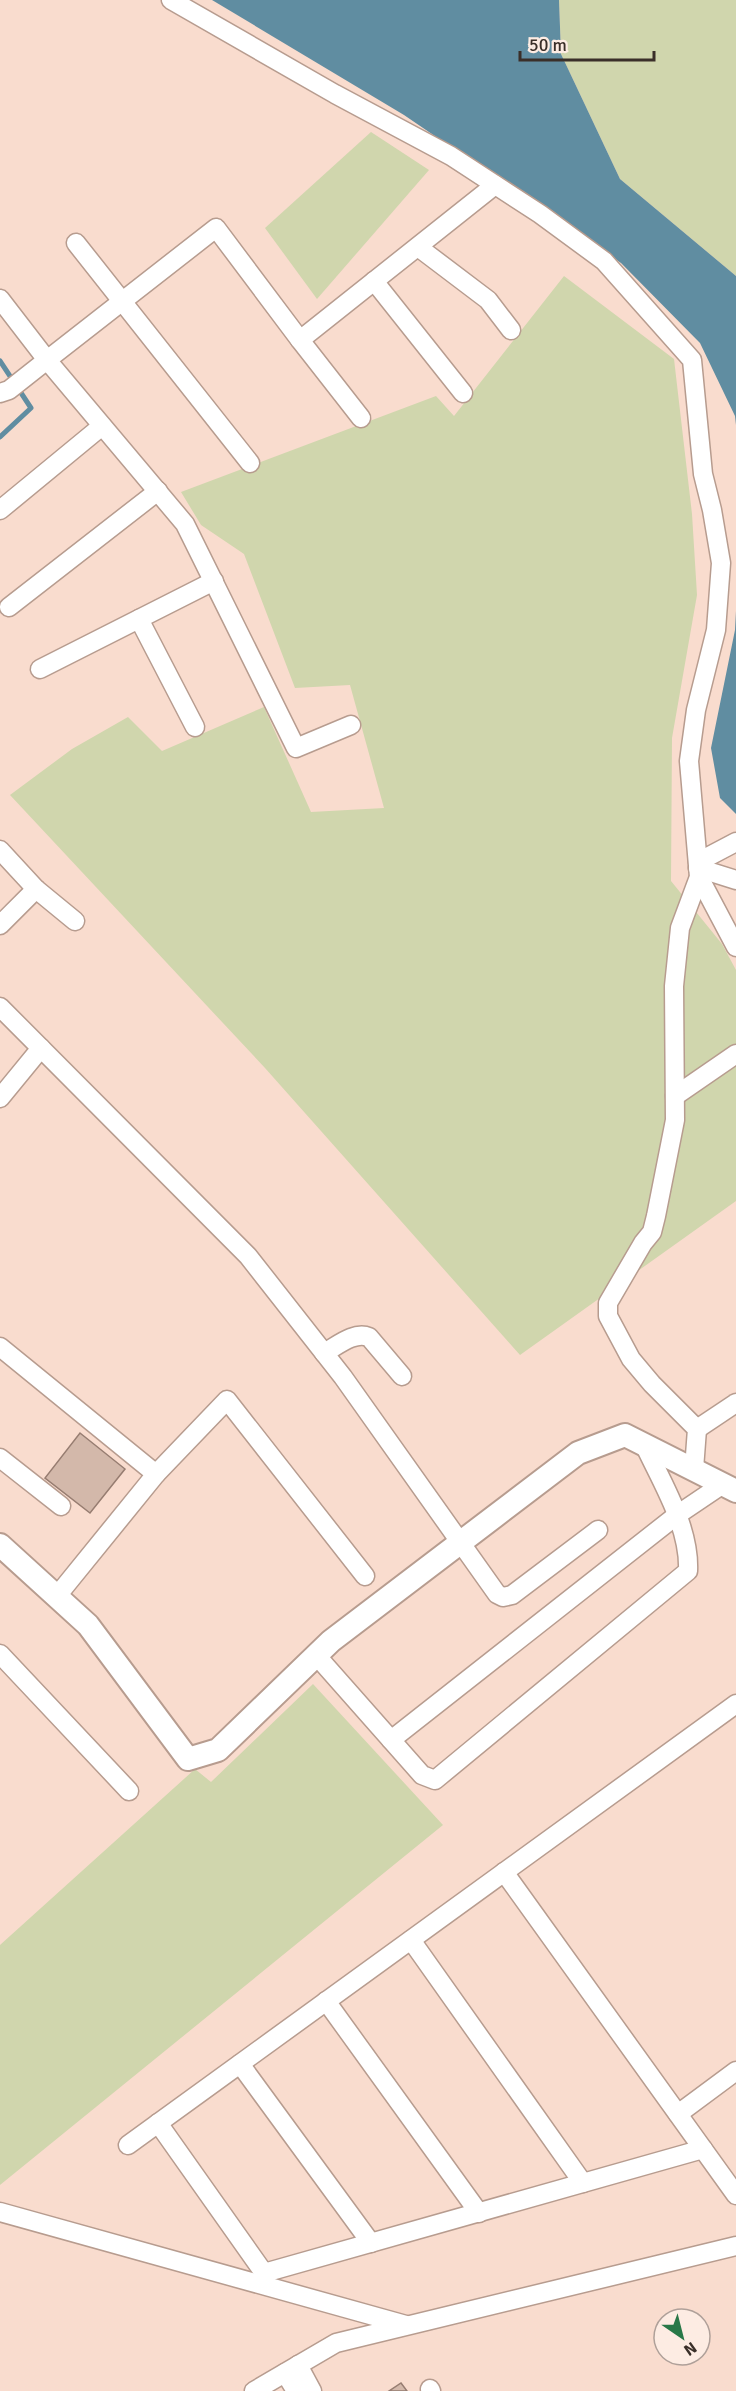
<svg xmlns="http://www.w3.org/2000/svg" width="736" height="2391" viewBox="0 0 736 2391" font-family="Signika,sans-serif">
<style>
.green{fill:#d0d6ad}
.water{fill:#608da1}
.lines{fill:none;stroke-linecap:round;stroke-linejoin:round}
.stream{stroke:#608da1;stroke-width:5}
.building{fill:#d3b8aa;stroke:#977d71;stroke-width:1.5}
.minor-casing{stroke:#b79c8f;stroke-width:21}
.major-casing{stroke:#b79c8f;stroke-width:26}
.minor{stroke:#fff;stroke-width:18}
.major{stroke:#fff;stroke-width:22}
</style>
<rect width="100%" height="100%" fill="#f9dcce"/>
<g class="green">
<polygon points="559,0 736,0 736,276 620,179 561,54"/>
<polygon points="371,132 429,170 317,299 265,228"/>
<polygon points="564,276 674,359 692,514 697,595 672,738 671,881 722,944 736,970 736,1201 520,1355 265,1068 10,795 72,749 128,717 162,751 264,707 311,812 384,808 350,685 295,688 244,554 201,525 181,492 436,396 454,416"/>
<polygon points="313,1684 443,1825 0,2185 0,1945 195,1769 211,1782"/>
</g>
<g class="water">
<polygon points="212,0 559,0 561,54 620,179 736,276 736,425 735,416 700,343 621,263 404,115"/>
<polygon points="736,611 736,814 720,798 711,748 735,630"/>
</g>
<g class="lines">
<polyline class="stream" points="0,361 31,408 0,437"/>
</g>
<g class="building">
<polygon points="80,1433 125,1469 90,1513 45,1478"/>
<polygon points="401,2383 407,2391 389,2391"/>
</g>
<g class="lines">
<defs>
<g id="minor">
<polyline points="171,0 335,94 451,156 540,214 604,261 692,360 703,474 712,510 721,563 716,630 696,710 689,761 699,877 680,928 674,986 675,1120 656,1216 652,1232 643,1243 608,1303 608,1316 631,1359 652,1384 697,1429 694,1469"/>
<polyline points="76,243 250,463"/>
<polyline points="418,247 488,300 511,330"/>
<polyline points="374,281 463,393"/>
<polyline points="0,299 47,360 9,390 0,393"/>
<polyline points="300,340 361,418"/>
<polyline points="0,510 102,426"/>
<polyline points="9,607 158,491"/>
<polyline points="139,619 195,727"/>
<polyline points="40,669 214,581"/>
<polyline points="351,725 296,748 185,524 47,360 216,228 300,340 495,185"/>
<polyline points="0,850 36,889 75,921"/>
<polyline points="698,862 736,842"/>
<polyline points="698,868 736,880"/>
<polyline points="699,877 736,947"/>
<polyline points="0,925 36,889"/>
<polyline points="0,1007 248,1256 343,1377 497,1594 503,1597 512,1595 598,1530"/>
<polyline points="675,1096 736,1054"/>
<polyline points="0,1098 41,1048"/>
<polyline points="0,1347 156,1474 227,1400 365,1576"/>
<path d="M324,1353C337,1346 354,1331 369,1337L402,1376"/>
<polyline points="697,1429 736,1403"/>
<polyline points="0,1458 61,1506"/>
<polyline points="57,1596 156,1474"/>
<polyline points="0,1654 129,1791"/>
<path d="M316,1655L422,1775L435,1780L688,1571C690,1527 662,1483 644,1444"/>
<polyline points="391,1740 677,1515 723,1484"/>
<polyline points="504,1872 736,2195"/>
<polyline points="411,1940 583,2183"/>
<polyline points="326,2001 479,2213"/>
<polyline points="240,2064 371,2243"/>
<polyline points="678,2114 736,2071"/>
<polyline points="158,2123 264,2273 703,2149"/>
<polyline points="128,2145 736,1704"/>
<polyline points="0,2212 406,2325"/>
<polyline points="298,2365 312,2391"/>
<polyline points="285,2373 296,2391"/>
<polyline points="430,2389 431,2391"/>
<polyline points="254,2391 336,2343 736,2246"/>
</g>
<polyline id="major" points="0,1545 88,1625 188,1759 218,1750 331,1641 578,1453 625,1435 736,1491"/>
</defs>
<use href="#minor" class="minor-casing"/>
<use href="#major" class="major-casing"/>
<use href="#minor" class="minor"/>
<use href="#major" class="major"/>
</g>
<g transform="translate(682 2337) rotate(145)"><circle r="28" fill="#fdece3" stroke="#afa099" stroke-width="1.5"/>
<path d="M0-4.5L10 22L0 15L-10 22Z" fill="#297848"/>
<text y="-9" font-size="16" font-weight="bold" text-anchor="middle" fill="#3a2f29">N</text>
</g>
<path d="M520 51v9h134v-9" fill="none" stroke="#3a2f29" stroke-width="3"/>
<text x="529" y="51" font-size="18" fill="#3a2f29" stroke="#fdece3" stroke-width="4.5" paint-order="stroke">50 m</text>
</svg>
